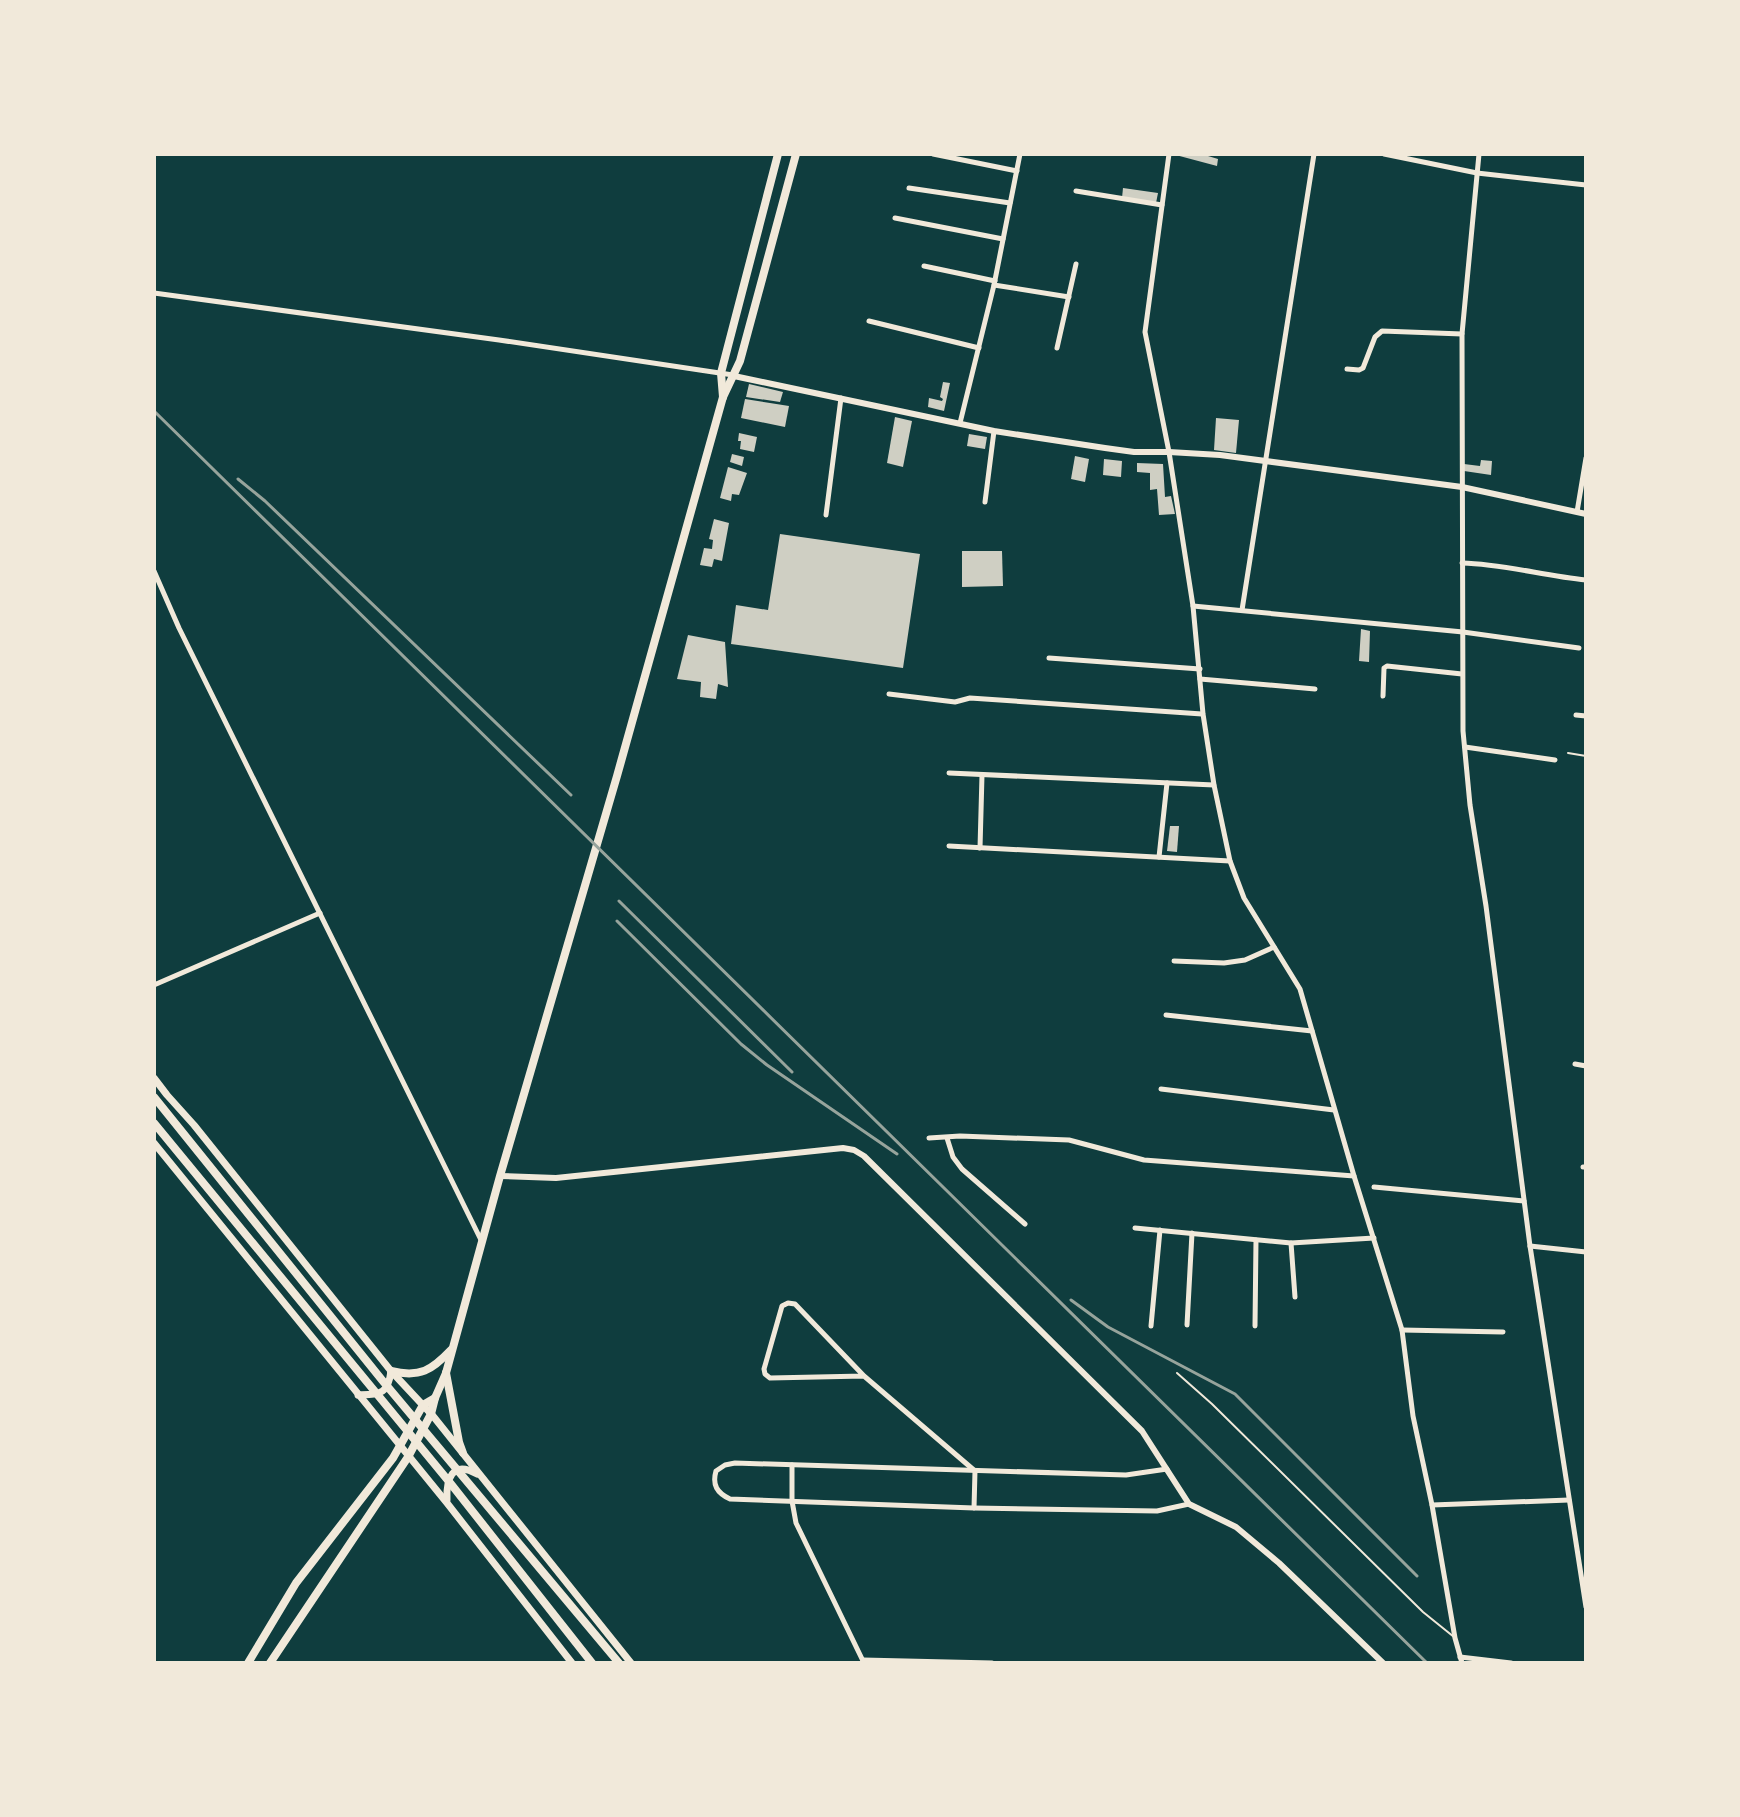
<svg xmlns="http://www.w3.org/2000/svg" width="1740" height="1817" viewBox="0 0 1740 1817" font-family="Karla,sans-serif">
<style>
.building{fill:#cfcfc3}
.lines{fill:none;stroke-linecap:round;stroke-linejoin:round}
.service{stroke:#f1e9da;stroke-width:2}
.minor{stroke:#f1e9da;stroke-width:5}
.tertiary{stroke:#f1e9da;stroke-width:6}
.secondary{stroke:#f1e9da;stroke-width:7}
.primary{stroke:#f1e9da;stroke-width:8}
.trunk{stroke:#f1e9da;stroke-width:8}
.rail{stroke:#97a49c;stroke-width:3}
</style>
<rect width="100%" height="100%" fill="#0f3d3e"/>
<g class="building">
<polygon points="1172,154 1190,154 1200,156 1200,154 1209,154 1208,156 1218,159 1217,166"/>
<polygon points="1123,188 1158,193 1156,203 1122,198"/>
<polygon points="943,382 950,383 944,411 928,407 929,398 942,401 943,399 940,397"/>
<polygon points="749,384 783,392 780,402 746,397"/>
<polygon points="745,399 789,406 785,427 741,418"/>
<polygon points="895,417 912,421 903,467 887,463"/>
<polygon points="1216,418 1239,420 1236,453 1214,450"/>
<polygon points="739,433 757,437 754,452 740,449 741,441 738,441"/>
<polygon points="969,434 987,437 985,449 967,446"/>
<polygon points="732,454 744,457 742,466 730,462"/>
<polygon points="1075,456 1089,459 1085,482 1071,479"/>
<polygon points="1104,459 1122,461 1121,477 1103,475"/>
<polygon points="1481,460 1492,461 1491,475 1464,471 1464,464 1480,466"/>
<polygon points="1137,463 1163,464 1165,497 1171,496 1175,514 1159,515 1157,489 1150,490 1150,473 1137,472"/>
<polygon points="728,467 747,473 739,495 732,494 731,501 720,498"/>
<polygon points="714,519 729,523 722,561 714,559 712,567 700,565 704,548 712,549 713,540 709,539"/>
<polygon points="780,534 920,554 903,668 731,644 736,605 768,610"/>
<polygon points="962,551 1002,551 1003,586 962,587"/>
<polygon points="1361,629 1370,631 1369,662 1359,661"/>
<polygon points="688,635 725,642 728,687 718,684 716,699 700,697 701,682 677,679"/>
<polygon points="1170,826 1179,826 1177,852 1167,851"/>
</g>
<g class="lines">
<g class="service">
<polyline points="1568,753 1586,756"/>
<polyline points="1177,1373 1212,1404 1423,1612 1454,1637"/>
</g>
<g class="minor">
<polyline points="933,154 1017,171"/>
<polyline points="1169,154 1145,332 1169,452 1193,606 1203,714 1214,785 1230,861 1244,898 1300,989 1354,1176 1402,1330 1413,1416 1432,1505 1455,1638 1462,1663"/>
<polyline points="1384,154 1477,173 1586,185"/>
<polyline points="1479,154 1462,334 1463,731 1470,805 1486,906 1530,1246 1586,1607"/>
<polyline points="909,188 1010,203"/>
<polyline points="1076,191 1162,205"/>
<polyline points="895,218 1003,239"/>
<polyline points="924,266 995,281"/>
<polyline points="994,285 1069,297"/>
<polyline points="154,293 499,340 733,375"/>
<polyline points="869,321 979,348"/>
<polyline points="1057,348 1076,264"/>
<polyline points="1347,369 1359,370 1363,368 1375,337 1382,331 1462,334"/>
<polyline points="960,423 994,285 1020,154"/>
<polyline points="985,502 994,431"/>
<polyline points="1577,512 1586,458"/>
<polyline points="826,515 841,398"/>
<path d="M1462,563C1504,564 1544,576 1586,580"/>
<polyline points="154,571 179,628 482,1242"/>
<polyline points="1193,606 1463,632 1579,648"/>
<polyline points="1242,610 1314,154"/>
<polyline points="1049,658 1200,669"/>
<polyline points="1200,679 1315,689"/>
<polyline points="889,694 955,702 970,698 1202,714"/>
<polyline points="1383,696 1384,668 1387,666 1462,674"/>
<polyline points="1576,715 1586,716"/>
<polyline points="1465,747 1555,760"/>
<polyline points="949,773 1214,785"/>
<polyline points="949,846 1230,861"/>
<polyline points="980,848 982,775"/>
<polyline points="1159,857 1167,783"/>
<polyline points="1174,961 1224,963 1245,960 1274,947"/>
<polyline points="154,985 320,913"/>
<polyline points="1166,1015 1312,1031"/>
<polyline points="1575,1064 1586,1066"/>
<polyline points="1161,1089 1334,1110"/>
<polyline points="929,1138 960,1136 1069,1140 1144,1160 1354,1176"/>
<polyline points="947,1138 953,1157 962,1169 1025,1224"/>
<polyline points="1583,1167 1586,1167"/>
<polyline points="1374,1187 1524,1201"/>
<polyline points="1135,1228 1291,1243 1374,1238"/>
<polyline points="1291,1243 1295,1297"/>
<polyline points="1530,1246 1586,1252"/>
<polyline points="1187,1325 1192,1233"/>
<polyline points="1151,1326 1160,1230"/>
<polyline points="1255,1326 1256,1240"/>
<polyline points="1402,1330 1503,1332"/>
<polyline points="864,1376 770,1378 765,1374 764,1369 782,1306 788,1303 795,1304 864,1376 975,1471 974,1508"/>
<polyline points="792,1465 792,1501 796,1523 864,1663"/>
<path d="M1167,1469L1126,1475L735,1463L725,1465L716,1471C712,1485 717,1493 730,1499L974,1508L1157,1511L1189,1504"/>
<polyline points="1432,1505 1569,1500"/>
<polyline points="1460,1657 1511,1663"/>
<polyline points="863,1660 992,1663"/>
</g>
<g class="tertiary">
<polyline points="734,376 994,431 1105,448 1134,452 1169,452 1220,455 1462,487 1586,514"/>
<polyline points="500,1176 556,1178 843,1148 854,1150 864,1156 1142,1431 1189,1504 1236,1527 1279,1563 1383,1663"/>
</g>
<g class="secondary">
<polyline points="154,1078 167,1095 194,1125 391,1371 433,1416 631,1663"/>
<polyline points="154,1143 447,1503 572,1663"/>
<path d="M358,1395C380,1394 388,1395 391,1371"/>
<path d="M447,1500C446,1479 452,1460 477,1474"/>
</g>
<g class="primary">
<polyline points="723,397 721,373 778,154"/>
<path d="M391,1371C420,1378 432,1370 451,1350"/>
<polyline points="446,1373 459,1442 463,1453"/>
<polyline points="248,1663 296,1583 393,1458 423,1405 435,1398"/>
<polyline points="270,1663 408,1457 431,1414 435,1398 446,1373 500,1176 617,776 723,397 740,361 796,154"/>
</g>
<g class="trunk">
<polyline points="154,1097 382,1380 619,1663"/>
<polyline points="154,1123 451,1484 592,1663"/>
</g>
<g class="rail">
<polyline points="154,411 1427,1663"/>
<polyline points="238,479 265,501 571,795"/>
<polyline points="619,901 792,1072"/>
<polyline points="617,921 741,1044 767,1065 897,1154"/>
<polyline points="1071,1300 1108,1327 1235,1394 1417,1576"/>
</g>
</g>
<rect width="1740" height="1817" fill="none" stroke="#f1e9da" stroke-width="312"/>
</svg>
